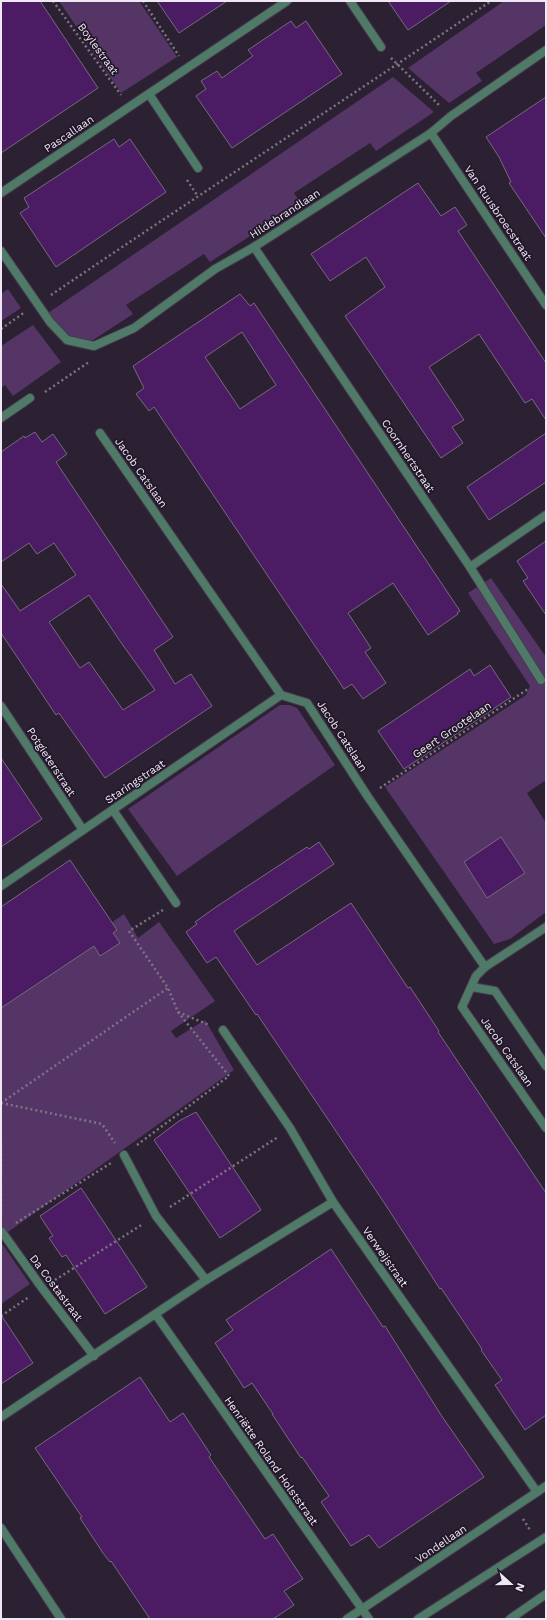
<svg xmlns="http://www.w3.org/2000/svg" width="547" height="1620" viewBox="0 0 547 1620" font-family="'Work Sans',sans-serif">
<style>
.green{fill:#543566}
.building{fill:#4b1c63;stroke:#766a7e;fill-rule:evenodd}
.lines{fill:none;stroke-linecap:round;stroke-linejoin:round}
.street-casing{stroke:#463d4d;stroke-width:10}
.path{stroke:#7e7584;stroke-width:2.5;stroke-dasharray:2 3;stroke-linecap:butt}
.street{stroke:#507a68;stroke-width:8}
.labels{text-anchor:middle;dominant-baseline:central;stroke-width:3.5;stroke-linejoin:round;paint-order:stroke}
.street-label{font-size:11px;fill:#efe8f4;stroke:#211728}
</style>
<rect width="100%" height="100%" fill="#2b2132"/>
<g class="green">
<polygon points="59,1 139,1 177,57 121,93"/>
<polygon points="504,1 546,1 546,25 476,73 482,81 449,103 408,68"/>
<polygon points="393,77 434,112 376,151 370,143 294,193 301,203 210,262 204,254 126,305 133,314 84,346 70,341 48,313"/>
<polygon points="8,289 21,308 1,321 1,294"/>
<polygon points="33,325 61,362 13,396 5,385 1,388 1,346"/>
<polygon points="491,578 546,657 546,780 527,793 546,823 546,912 510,939 494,944 385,787 526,695 530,686 468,593"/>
<polygon points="289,705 297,708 335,765 177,876 128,809 280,705"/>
<polygon points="124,914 138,938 159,922 215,1001 171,1031 176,1038 205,1020 234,1070 1,1237 1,1000"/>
<polygon points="1,1242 30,1284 1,1304"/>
</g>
<g class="building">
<polygon points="1,1 40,1 98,88 1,153"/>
<polygon points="157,1 227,1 179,33"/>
<polygon points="388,1 451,1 408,30"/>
<polygon points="291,21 296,28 306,21 342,74 232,148 196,96 206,89 201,81 217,71 222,78 253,56 248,50"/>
<polygon points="546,97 546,238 509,183 511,182 499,157 486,137"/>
<polygon points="114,139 119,147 130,139 166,192 56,267 20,213 29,207 24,198"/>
<polygon points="418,183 441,216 455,207 467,225 458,231 546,363 546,420 532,399 525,403 479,334 429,367 464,420 452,427 463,443 441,458 345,316 385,287 366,257 330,281 311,254"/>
<path d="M240,294L250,306L254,303L460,611L457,613L458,614L428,635L393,583L348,613L371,648L365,652L386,683L363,699L352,684L344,689L154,407L149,411L136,394L144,388L133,366ZM242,332L276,385L240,409L205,357Z"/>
<path d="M35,432L42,442L53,434L67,454L56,462L173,637L154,650L175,684L191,674L212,706L105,778L59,713L56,715L1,633V584L20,611L76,575L54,543L37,554L29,543L1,562V452L24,436L25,438ZM89,595L120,641L155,690L123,710L89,662L80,668L49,622Z"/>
<polygon points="546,433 546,482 489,520 467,487"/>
<polygon points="546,541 546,615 523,581 528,578 517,561"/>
<polygon points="490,665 511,697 404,769 378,731 470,669 474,676"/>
<polygon points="1,758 42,819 1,847"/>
<polygon points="501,837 525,873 487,898 464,862"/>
<polygon points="319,842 334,864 234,931 257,965 351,903 408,988 410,987 439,1031 438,1032 546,1193 546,1415 525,1430 495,1385 502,1380 481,1350 482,1349 441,1288 440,1289 385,1204 257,1014 256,1015 216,957 207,963 186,932 197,924 195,922 216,907 307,847 309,849"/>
<polygon points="70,860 117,930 113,933 120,943 100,956 94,946 1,1008 1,907"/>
<polygon points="196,1112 261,1210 220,1238 154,1140 179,1121"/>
<polygon points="81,1188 147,1287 105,1314 66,1255 62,1257 49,1238 53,1236 40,1216"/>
<polygon points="331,1249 383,1327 385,1326 441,1415 484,1477 379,1548 369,1535 351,1546 321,1502 329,1496 302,1457 301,1458 272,1414 273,1414 252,1383 244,1388 215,1343 233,1330 226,1320"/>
<polygon points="1,1315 33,1363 1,1384"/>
<polygon points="140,1377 170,1422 183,1413 211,1455 209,1457 265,1539 273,1534 303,1579 284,1591 294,1605 273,1619 150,1619 111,1561 110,1562 103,1553 80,1518 82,1517 35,1448"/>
</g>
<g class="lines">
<defs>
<g id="street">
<polyline points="350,1 381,47"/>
<polyline points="149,94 198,168"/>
<polyline points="431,133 546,305"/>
<polyline points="1,193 287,1"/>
<polyline points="254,247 470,567 541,680"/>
<polyline points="1,251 50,322 67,340 94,346 134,328 215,269 254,247 431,133 451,116 546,50"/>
<polyline points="1,418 30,398"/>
<polyline points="100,433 281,695 307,703 368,797 485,967 476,976 462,1007 546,1128"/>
<polyline points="470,567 546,515"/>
<polyline points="1,706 83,830"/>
<polyline points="113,810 176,903"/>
<polyline points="1,886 281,695"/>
<polyline points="485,967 546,927"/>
<polyline points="472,987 495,991 546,1066"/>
<polyline points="223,1030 290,1128 333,1202 537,1492"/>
<polyline points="124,1155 156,1216 206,1280"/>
<polyline points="2,1232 42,1288 94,1356"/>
<polyline points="156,1315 369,1619"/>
<polyline points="1,1417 206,1280 333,1202"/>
<polyline points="1,1528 61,1619"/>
<polyline points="347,1619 546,1486"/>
<polyline points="418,1619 546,1537"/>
<polyline points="510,1619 546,1594"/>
</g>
</defs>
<use href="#street" class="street-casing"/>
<g class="path">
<polyline points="53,1 121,95"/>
<polyline points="143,1 179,56"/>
<polyline points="391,58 440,106"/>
<polyline points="187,180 197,195"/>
<path d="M51,295C197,196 345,100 491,1"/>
<polyline points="1,329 25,312"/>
<polyline points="45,392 89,362"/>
<polyline points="380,788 528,689"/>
<polyline points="163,910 129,931 168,988 178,1012 209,1025"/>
<polyline points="1,1103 168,988"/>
<polyline points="1,1103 102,1124 115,1143"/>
<polyline points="1,1139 1,1217"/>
<polyline points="137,1145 229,1076 178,1012"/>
<polyline points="170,1207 278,1137"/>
<polyline points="16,1223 111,1163"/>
<polyline points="55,1280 143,1224"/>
<polyline points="1,1316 29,1297"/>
<polyline points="523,1519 530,1530"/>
</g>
<use href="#street" class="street"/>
</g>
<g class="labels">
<g class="street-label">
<text transform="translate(98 49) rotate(54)">Boylestraat</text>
<text transform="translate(69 134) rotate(-34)">Pascallaan</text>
<text transform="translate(498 213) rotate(56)">Van Ruusbroecstraat</text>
<text transform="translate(285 214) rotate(-33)">Hildebrandlaan</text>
<text transform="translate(408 456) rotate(56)">Coornhertstraat</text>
<text transform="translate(141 473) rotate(55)">Jacob Catslaan</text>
<text transform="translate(452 730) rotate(-34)">Geert Grootelaan</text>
<text transform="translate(342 736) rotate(57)">Jacob Catslaan</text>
<text transform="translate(51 762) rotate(57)">Potgieterstraat</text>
<text transform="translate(135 782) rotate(-34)">Staringstraat</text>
<text transform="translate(507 1052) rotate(55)">Jacob Catslaan</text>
<text transform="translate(385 1257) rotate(55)">Verweijstraat</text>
<text transform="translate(56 1288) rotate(53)">Da Costastraat</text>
<text transform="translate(271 1461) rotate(55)">Henriëtte Roland Holststraat</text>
<text transform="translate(441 1544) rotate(-34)">Vondellaan</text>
</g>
</g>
<rect width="547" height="1620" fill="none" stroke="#efe8f4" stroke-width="4"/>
<g transform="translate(511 1584) rotate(111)" stroke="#211728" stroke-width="3" paint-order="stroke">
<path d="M0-3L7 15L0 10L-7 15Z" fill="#efe8f4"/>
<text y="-6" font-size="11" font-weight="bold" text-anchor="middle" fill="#efe8f4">N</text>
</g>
</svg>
